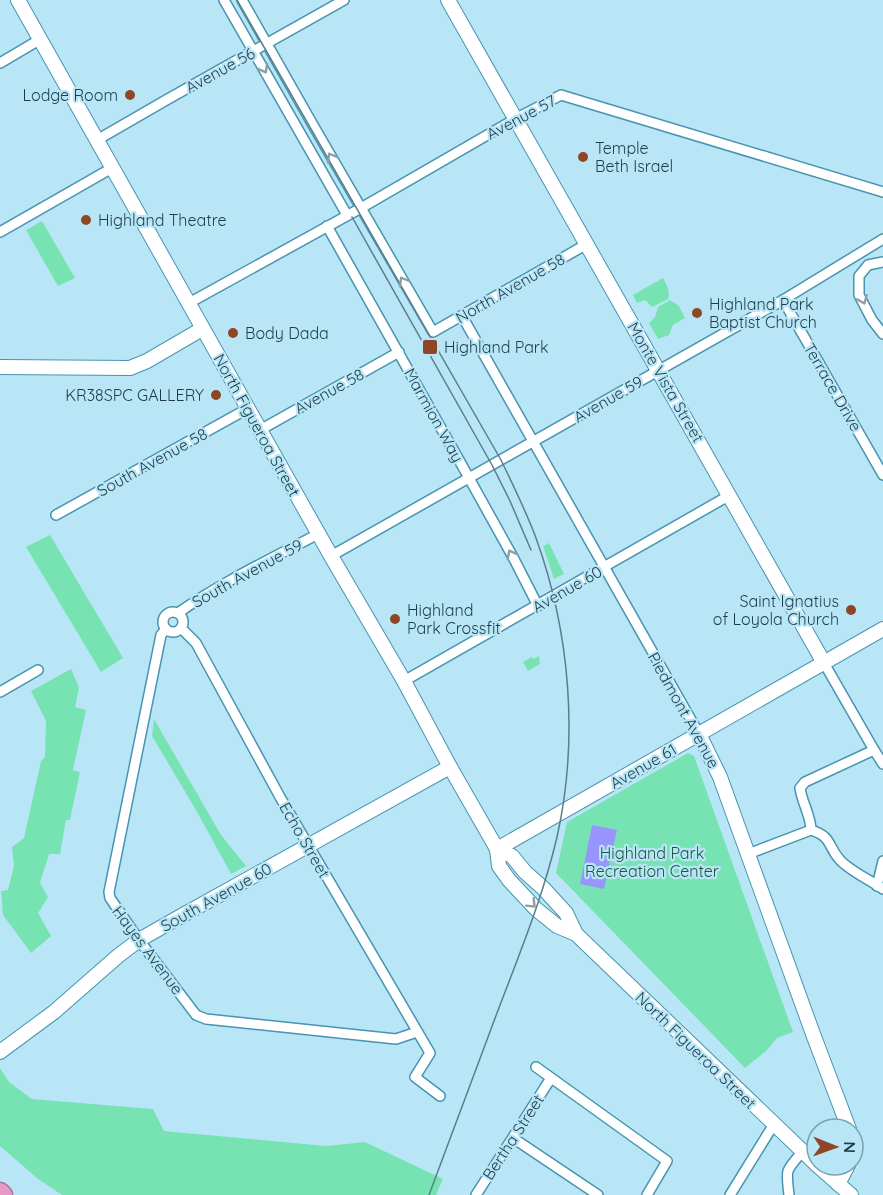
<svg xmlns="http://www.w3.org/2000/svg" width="883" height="1195" viewBox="0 0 883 1195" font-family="Quicksand,sans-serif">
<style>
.green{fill:#77e3b3}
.water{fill:#9895fe}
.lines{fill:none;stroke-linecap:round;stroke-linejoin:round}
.street-casing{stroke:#4694af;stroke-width:12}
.secondary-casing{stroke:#4694af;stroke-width:16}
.highway-casing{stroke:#a1799c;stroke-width:21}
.street{stroke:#fff;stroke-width:9}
.secondary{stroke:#fff;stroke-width:14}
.highway{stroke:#e999c9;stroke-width:18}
.tram{stroke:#597e8c;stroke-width:1.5}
.oneway{stroke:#8e9ea4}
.poi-dot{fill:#8e4626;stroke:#b9e6f7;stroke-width:2}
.labels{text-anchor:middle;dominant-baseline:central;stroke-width:4.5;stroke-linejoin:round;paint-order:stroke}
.street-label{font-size:16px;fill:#1c3d48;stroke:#b9e6f7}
.poi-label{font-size:16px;fill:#1c3d48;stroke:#b9e6f7;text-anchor:start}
.park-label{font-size:16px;fill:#1d573f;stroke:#b9e6f7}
</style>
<rect width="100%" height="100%" fill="#b9e6f7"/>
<g class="green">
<polygon points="42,221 75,278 58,286 26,230"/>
<path d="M663,278C666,284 671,292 668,299L652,307L645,300L637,303L633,295Z"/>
<polygon points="670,300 679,306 685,318 673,325 669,335 658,339 649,323 655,317 658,307"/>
<polygon points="50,535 123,658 101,672 26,547"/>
<polygon points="549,543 564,574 554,579 543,546"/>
<polygon points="539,656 540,664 528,671 523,662 532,657 533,659"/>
<polygon points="71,669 79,688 75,707 86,710 73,770 80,772 70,820 66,820 60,854 49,854 40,883 48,897 38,913 51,936 31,953 3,915 1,891 8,890 14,866 12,847 24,838 41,761 45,757 46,721 31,691"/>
<polygon points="154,719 221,835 246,866 231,874 196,810 152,736"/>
<polygon points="688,753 694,756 793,1032 777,1038 766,1051 745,1068 556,873 567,822"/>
<polygon points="0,1068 9,1082 32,1099 153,1109 164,1131 326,1146 365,1142 443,1179 436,1195 62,1195 38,1179 0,1146"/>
</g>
<polygon class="water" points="592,825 617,830 604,889 580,884"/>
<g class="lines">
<defs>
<g id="street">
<polyline points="224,0 347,215"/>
<polyline points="242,0 313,125 433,332 587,244"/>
<polyline points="0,63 39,40"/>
<polyline points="97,140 168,99 344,0"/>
<polyline points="327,226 459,460 514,559 538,606"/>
<polyline points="0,232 112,168"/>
<polyline points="883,262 868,265 859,276 859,295 872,320 883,334"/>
<polyline points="783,300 883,475"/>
<polyline points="189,303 361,208 515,119 561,95 883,192"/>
<polyline points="462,316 699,734"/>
<polyline points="260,430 399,352"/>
<polyline points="56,515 247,409"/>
<polyline points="331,556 783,300 883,239"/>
<circle cx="173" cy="622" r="10"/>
<path d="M178,613C222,582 271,559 318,534"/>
<polyline points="181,628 196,643 280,797 430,1053 415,1077 440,1096"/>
<polyline points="166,629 161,635 109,892 110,898 139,940 196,1015 206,1019 396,1039 417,1032"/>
<polyline points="824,663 874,750 883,764"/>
<polyline points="404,681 730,495"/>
<polyline points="0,692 38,670"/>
<path d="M874,750L805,782L800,788C802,803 811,816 811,830C833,837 827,846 840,860C850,871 870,880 883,889"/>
<polyline points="748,854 811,830"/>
<polyline points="877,886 883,861"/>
<polyline points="536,1067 667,1161 647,1195"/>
<polyline points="513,1138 598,1195"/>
<polyline points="476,1195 551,1078"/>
<polyline points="730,1195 774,1124"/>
<path d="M789,1195C786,1168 785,1172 803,1151"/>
</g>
<g id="secondary">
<polyline points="18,0 331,556 404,681 450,767 497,849 499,866 509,880 536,909 557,926 576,934 817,1165"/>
<polyline points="448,0 824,663"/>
<polyline points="0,367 130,368 147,361 202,329"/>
<polyline points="699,734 720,777 813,1034 849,1129"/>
<polyline points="497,849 883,629"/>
<polyline points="497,849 512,856 525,872 543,888 566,913 576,934"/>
<polyline points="0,1052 54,1012 118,956 139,940 183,915 450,767"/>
<polyline points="817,1165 851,1195"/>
<polyline points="838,1184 848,1165"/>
</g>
<polyline id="highway" points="0,1192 3,1195"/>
</defs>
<use href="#street" class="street-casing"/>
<use href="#secondary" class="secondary-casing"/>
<use href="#highway" class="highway-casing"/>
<use href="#street" class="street"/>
<use href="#secondary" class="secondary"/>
<use href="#highway" class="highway"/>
<g class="tram">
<path d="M237,0L501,460C513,485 526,511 536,538C570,632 579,739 557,837C543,897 519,955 497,1013C475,1073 452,1134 429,1195"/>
<polyline points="352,217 492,465 510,501 531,550"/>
</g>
</g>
<defs><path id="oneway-chevron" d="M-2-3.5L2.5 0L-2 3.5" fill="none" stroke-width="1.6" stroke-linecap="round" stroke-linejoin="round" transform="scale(1.5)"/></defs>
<g class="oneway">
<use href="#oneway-chevron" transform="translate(264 69) rotate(61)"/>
<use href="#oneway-chevron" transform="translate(331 157) rotate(-120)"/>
<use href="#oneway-chevron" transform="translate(403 281) rotate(-120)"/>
<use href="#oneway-chevron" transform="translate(863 300) rotate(67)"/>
<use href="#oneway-chevron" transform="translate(511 554) rotate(-118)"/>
<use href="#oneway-chevron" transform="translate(532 904) rotate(45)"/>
</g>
<g class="poi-dot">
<circle cx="130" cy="95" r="6"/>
<circle cx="583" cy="157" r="6"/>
<circle cx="86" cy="220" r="6"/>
<circle cx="697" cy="313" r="6"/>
<circle cx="233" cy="333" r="6"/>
<rect x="422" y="339" width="16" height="16" rx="3"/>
<circle cx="216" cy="395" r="6"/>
<circle cx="851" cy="610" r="6"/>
<circle cx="395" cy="619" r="6"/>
</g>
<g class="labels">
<g class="street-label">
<text transform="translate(220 70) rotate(-29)">Avenue 56</text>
<text transform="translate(521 117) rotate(-28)">Avenue 57</text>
<text transform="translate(510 288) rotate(-30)">North Avenue 58</text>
<text transform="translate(666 382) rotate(60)">Monte Vista Street</text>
<text transform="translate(833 387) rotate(60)">Terrace Drive</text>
<text transform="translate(329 391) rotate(-29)">Avenue 58</text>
<text transform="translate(608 399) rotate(-30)">Avenue 59</text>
<text transform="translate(434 415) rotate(61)">Marmion Way</text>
<text transform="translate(257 425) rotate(61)">North Figueroa Street</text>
<text transform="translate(152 462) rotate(-29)">South Avenue 58</text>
<text transform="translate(247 573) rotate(-29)">South Avenue 59</text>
<text transform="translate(567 589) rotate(-30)">Avenue 60</text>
<text transform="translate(684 710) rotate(61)">Piedmont Avenue</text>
<text transform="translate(643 766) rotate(-30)">Avenue 61</text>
<text transform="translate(305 840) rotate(60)">Echo Street</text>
<text transform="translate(216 897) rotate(-29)">South Avenue 60</text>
<text transform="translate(148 950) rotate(53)">Hayes Avenue</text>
<text transform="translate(696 1050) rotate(44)">North Figueroa Street</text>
<text transform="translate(513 1137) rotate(-57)">Bertha Street</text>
</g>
<g class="poi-label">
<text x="118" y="95" text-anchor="end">Lodge Room</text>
<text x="595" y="148">Temple<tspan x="595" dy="18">Beth Israel</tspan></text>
<text x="98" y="220">Highland Theatre</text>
<text x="709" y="304">Highland Park<tspan x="709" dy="18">Baptist Church</tspan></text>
<text x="245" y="333">Body Dada</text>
<text x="444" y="347">Highland Park</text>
<text x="204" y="395" text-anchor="end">KR38SPC GALLERY</text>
<text x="839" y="601" text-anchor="end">Saint Ignatius<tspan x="839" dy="18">of Loyola Church</tspan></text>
<text x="407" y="610">Highland<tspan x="407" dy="18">Park Crossfit</tspan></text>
</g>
<g class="park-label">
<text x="652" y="853">Highland Park<tspan x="652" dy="18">Recreation Center</tspan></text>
</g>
</g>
<g transform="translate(835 1147) rotate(91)"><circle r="28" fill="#b9e6f7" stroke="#7aa2b1" stroke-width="1.5"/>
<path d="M0-4.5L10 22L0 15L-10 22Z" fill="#8e4626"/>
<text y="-9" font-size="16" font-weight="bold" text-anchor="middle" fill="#1c3d48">N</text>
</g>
</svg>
